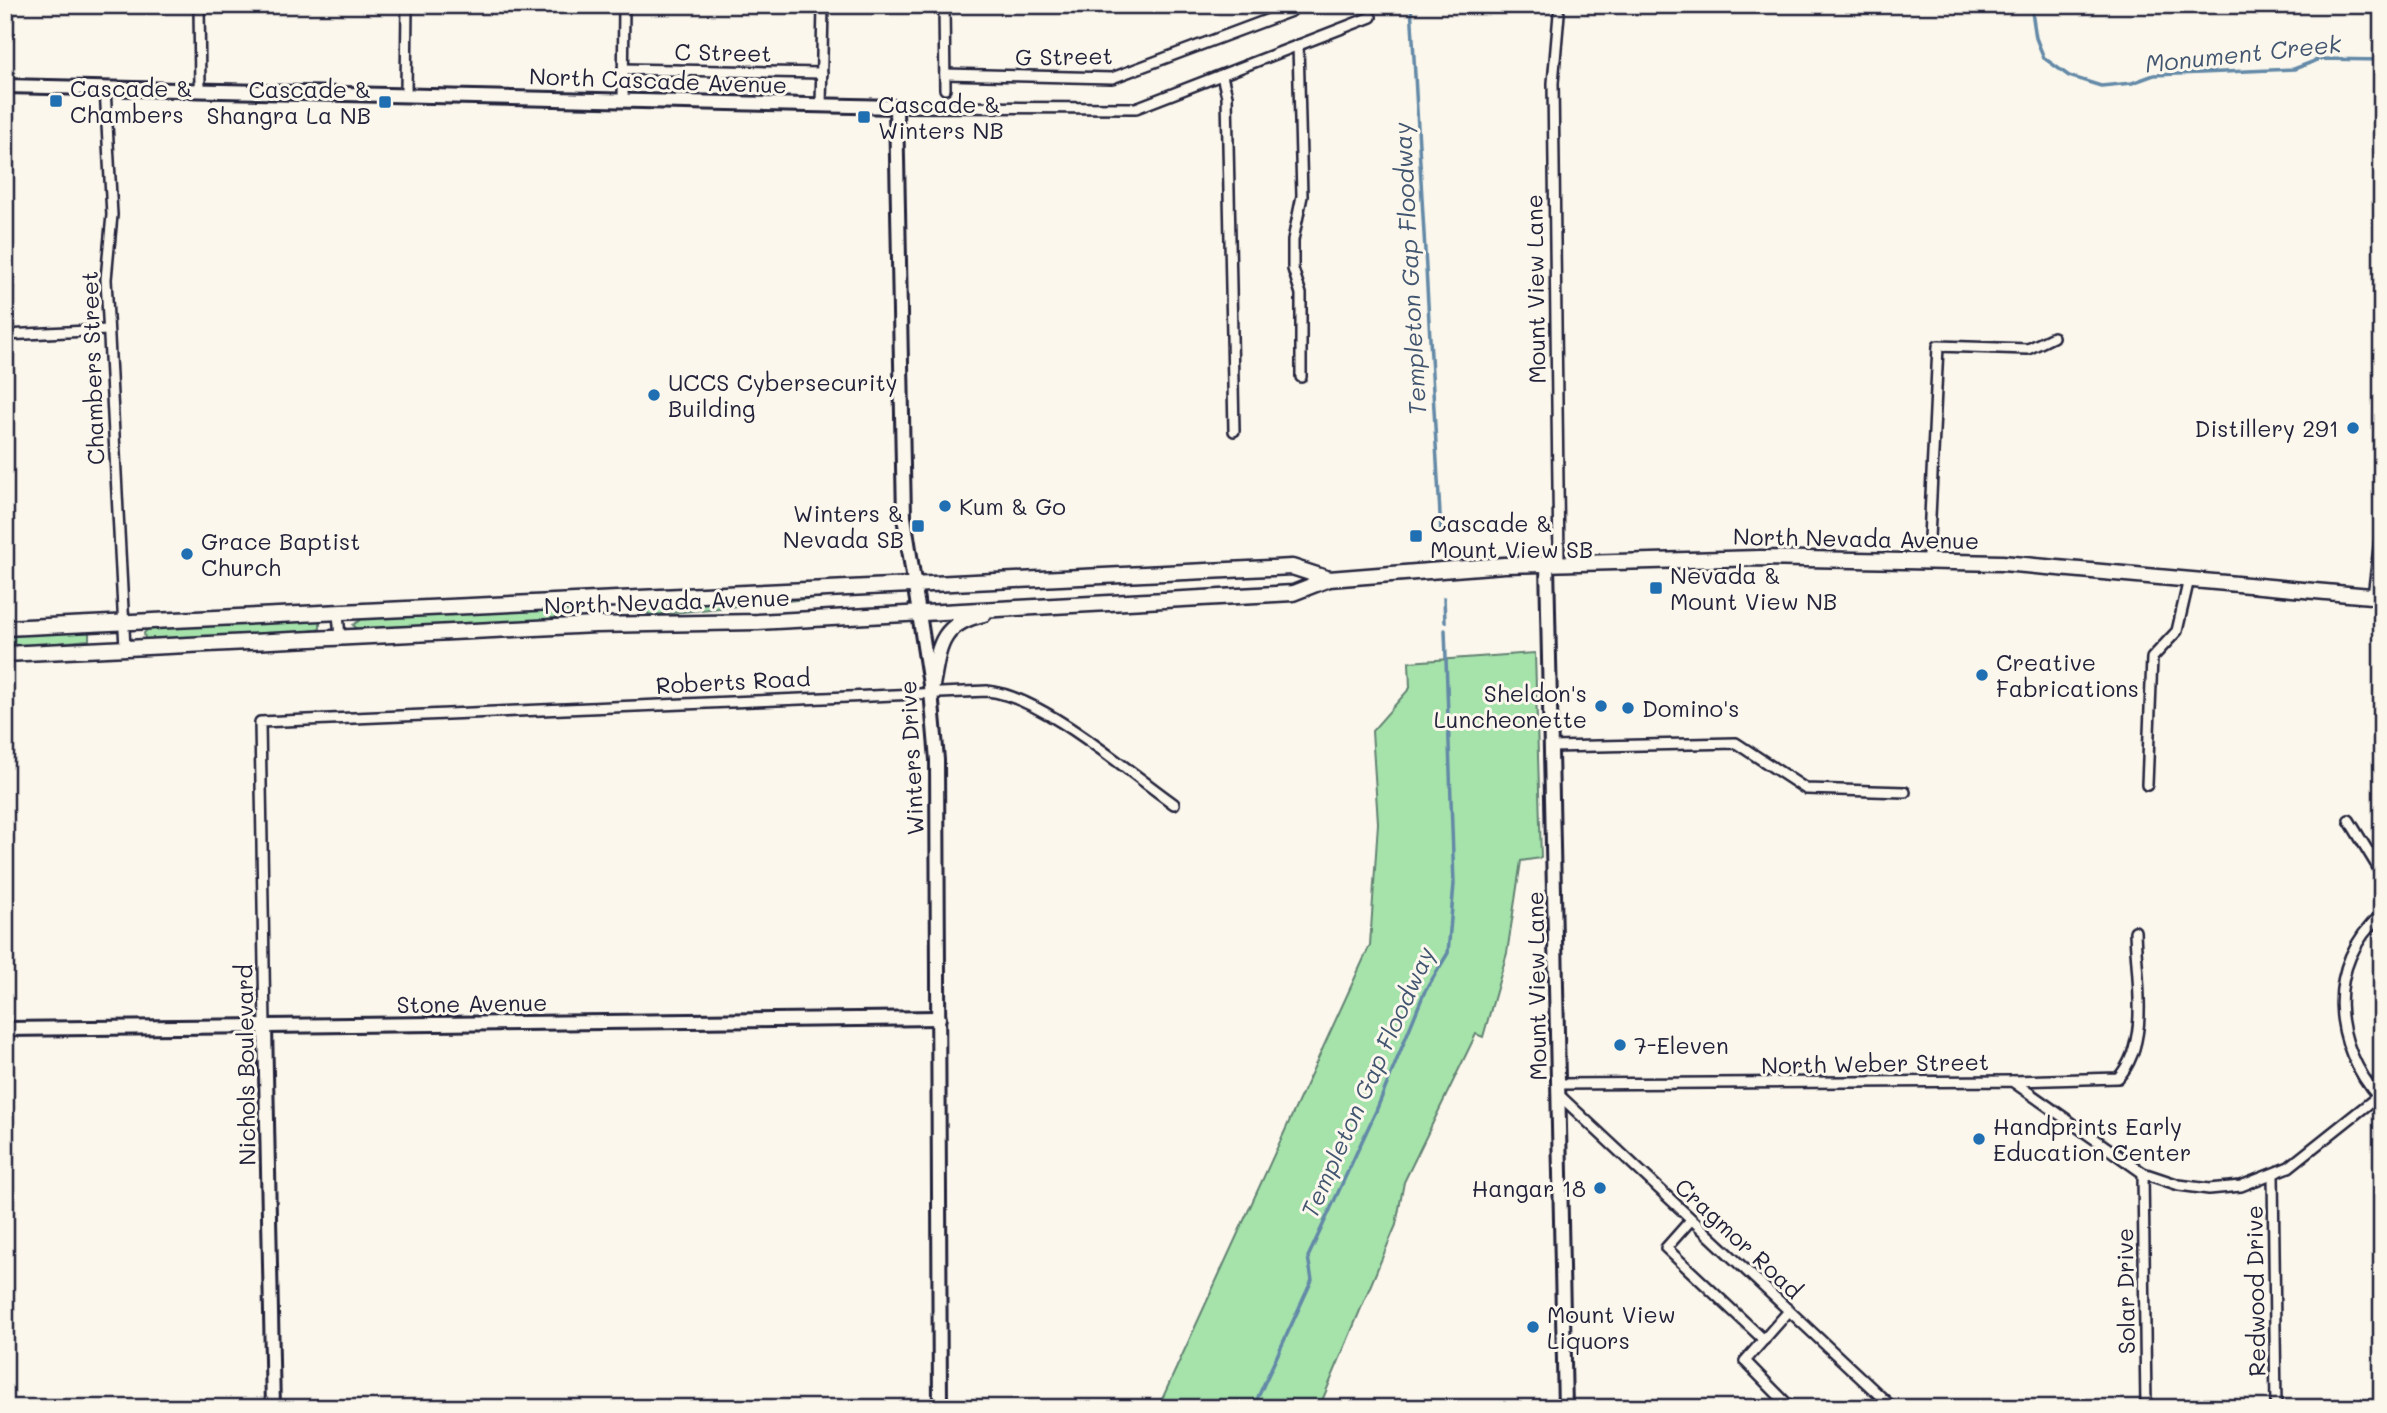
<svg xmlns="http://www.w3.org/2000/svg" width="2387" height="1413" viewBox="0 0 2387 1413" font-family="Mali,sans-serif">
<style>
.green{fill:#a5e3ab;stroke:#648273;stroke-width:2}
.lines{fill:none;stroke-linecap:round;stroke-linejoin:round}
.stream{stroke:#6389a7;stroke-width:3.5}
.street-casing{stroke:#22223b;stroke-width:14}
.secondary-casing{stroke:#22223b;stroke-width:18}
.primary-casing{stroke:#22223b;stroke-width:19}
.street{stroke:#fbf7ec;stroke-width:9}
.secondary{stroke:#fbf7ec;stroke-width:12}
.primary{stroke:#fbf7ec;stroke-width:14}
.poi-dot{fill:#1f6fb2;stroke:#fbf7ec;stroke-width:2.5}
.labels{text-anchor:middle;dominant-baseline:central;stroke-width:6;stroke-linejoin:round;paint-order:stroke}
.street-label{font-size:23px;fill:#22223b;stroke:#fbf7ec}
.poi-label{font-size:23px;fill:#22223b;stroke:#fbf7ec;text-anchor:start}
.water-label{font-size:24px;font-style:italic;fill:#425671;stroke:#fbf7ec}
</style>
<rect width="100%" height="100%" fill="#fbf7ec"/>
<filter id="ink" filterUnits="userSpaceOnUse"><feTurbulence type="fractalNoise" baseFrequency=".0143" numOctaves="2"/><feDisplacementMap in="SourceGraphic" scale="14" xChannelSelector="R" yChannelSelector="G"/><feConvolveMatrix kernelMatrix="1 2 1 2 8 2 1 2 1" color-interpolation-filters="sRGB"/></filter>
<g filter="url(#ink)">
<g class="green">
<polygon points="863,593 653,615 648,614 647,609 655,603"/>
<polygon points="573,607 578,612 573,615 511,625 360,631 353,625 363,618"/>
<polygon points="320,620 320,629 275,637 150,641 145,639 144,633 150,627"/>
<polygon points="82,631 89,632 89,640 5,648 5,634"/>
<polygon points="1535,653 1541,858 1521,861 1507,953 1483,1037 1476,1034 1404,1182 1396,1225 1319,1408 1158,1408 1370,945 1378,823 1372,731 1410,688 1409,662"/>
</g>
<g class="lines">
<g class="stream">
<polyline points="1411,5 1441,532"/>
<polyline points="2031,5 2036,38 2044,58 2069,76 2101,86 2132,83 2154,75 2294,69 2320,59 2382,60"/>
<polyline points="1444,598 1445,622"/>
<polyline points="1253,1408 1312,1280 1308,1257 1376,1111 1424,993 1448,953 1454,884 1445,630"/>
</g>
<defs>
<g id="street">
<polyline points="199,5 200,89"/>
<polyline points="944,5 945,89"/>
<polyline points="1559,14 1553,83 1559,563"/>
<polyline points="1298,45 1302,196 1293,240 1293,269 1301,294 1301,377"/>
<polyline points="623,69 822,73"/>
<polyline points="945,74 1112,78 1291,11 1291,5"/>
<polyline points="1222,76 1227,96 1234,431"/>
<polyline points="105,88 112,215 106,279 125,648"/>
<polyline points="406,93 407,5"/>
<polyline points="623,99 624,5"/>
<polyline points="821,106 823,5"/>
<polyline points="896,107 1136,108 1371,17"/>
<polyline points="5,335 108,330"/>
<polyline points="1928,560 1938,346 2028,349 2053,337"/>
<polyline points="2373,596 2382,523"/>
<polyline points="594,600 595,625"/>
<polyline points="338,613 340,638"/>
<polyline points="1552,747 1736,743 1806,789 1905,792"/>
<polyline points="2147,785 2152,658 2177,631 2189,579"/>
<polyline points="2349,820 2382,874"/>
<path d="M265,1026L260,722L987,691C1042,696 1126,770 1174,804"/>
<path d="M2012,1081L2118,1078C2151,1042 2136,976 2135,931"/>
<polyline points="1559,1084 2012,1081 2143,1173 2179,1185 2209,1189 2241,1186 2289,1167 2382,1093"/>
<polyline points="1559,1095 1893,1408"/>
<path d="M2380,1099C2332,1045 2324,965 2382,914"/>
<polyline points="2143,1173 2146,1408"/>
<polyline points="2273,1174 2276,1408"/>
<polyline points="1690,1221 1666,1248 1764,1340"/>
<polyline points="1789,1311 1745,1361 1791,1408"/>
</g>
<g id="secondary">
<polyline points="5,86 896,107 904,517 931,691 937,760 940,1408"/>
<polyline points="1547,564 1565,1408"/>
<polyline points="265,1026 273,1408"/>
<polyline points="5,1029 939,1018"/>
</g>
<g id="primary">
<polyline points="5,628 1292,567 1329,579"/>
<polyline points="5,654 595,625 757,622 1293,593 1329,579 1504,565 1760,558 2002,563 2382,597"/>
<path d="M931,691C939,651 937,624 984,614"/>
</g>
</defs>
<use href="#street" class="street-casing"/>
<use href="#secondary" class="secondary-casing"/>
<use href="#primary" class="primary-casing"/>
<use href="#street" class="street"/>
<use href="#secondary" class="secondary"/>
<use href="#primary" class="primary"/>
</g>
</g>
<g class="poi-dot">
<rect x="49" y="94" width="14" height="14" rx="3.5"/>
<rect x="378" y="95" width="14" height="14" rx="3.5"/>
<rect x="857" y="110" width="14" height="14" rx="3.5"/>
<circle cx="654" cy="395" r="7"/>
<circle cx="2353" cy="428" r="7"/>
<circle cx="945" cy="506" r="7"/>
<rect x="911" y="519" width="14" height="14" rx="3.5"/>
<rect x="1409" y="529" width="14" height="14" rx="3.5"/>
<circle cx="187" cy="554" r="7"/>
<rect x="1649" y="581" width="14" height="14" rx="3.5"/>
<circle cx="1982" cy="675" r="7"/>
<circle cx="1601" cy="706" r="7"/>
<circle cx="1628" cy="708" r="7"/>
<circle cx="1620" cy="1045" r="7"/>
<circle cx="1979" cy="1139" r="7"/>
<circle cx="1600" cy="1188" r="7"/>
<circle cx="1533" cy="1327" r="7"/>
</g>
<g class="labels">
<g class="street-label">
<text transform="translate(723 52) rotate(1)">C Street</text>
<text transform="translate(1064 56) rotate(-1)">G Street</text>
<text transform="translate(658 80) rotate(2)">North Cascade Avenue</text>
<text transform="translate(1535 289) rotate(-91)">Mount View Lane</text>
<text transform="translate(92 368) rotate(-92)">Chambers Street</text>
<text transform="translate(1856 538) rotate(1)">North Nevada Avenue</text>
<text transform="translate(667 601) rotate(-2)">North Nevada Avenue</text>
<text transform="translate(733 681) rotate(-3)">Roberts Road</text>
<text transform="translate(911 758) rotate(-93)">Winters Drive</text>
<text transform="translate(1536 986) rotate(-91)">Mount View Lane</text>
<text transform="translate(472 1003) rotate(-1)">Stone Avenue</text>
<text transform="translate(1875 1063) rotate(-1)">North Weber Street</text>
<text transform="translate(245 1065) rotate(-91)">Nichols Boulevard</text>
<text transform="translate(1739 1238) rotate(43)">Cragmor Road</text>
<text transform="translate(2125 1291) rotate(-91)">Solar Drive</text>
<text transform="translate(2255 1291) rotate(-91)">Redwood Drive</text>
</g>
<g class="poi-label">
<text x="70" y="88">Cascade &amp;<tspan x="70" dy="26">Chambers</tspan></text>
<text x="371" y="89" text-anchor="end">Cascade &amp;<tspan x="371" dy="26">Shangra La NB</tspan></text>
<text x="878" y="104">Cascade &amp;<tspan x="878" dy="26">Winters NB</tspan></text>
<text x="668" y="382">UCCS Cybersecurity<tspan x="668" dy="26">Building</tspan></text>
<text x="2339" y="428" text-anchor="end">Distillery 291</text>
<text x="959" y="506">Kum &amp; Go</text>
<text x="904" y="513" text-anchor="end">Winters &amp;<tspan x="904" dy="26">Nevada SB</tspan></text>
<text x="1430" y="523">Cascade &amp;<tspan x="1430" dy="26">Mount View SB</tspan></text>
<text x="201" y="541">Grace Baptist<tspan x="201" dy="26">Church</tspan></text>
<text x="1670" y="575">Nevada &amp;<tspan x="1670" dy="26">Mount View NB</tspan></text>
<text x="1996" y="662">Creative<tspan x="1996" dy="26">Fabrications</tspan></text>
<text x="1587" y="693" text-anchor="end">Sheldon's<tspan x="1587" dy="26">Luncheonette</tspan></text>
<text x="1642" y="708">Domino's</text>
<text x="1634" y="1045">7-Eleven</text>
<text x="1993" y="1126">Handprints Early<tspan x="1993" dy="26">Education Center</tspan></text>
<text x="1586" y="1188" text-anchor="end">Hangar 18</text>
<text x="1547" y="1314">Mount View<tspan x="1547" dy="26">Liquors</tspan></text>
</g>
<g class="water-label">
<text transform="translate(2243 53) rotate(-6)">Monument Creek</text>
<text transform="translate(1409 269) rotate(-93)">Templeton Gap Floodway</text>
<text transform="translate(1367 1082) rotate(-66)">Templeton Gap Floodway</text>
</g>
</g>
<rect width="2387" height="1413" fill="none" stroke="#fbf7ec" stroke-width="28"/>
<rect x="14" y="14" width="2359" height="1385" fill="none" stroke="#22223b" stroke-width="2.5" filter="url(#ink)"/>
</svg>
